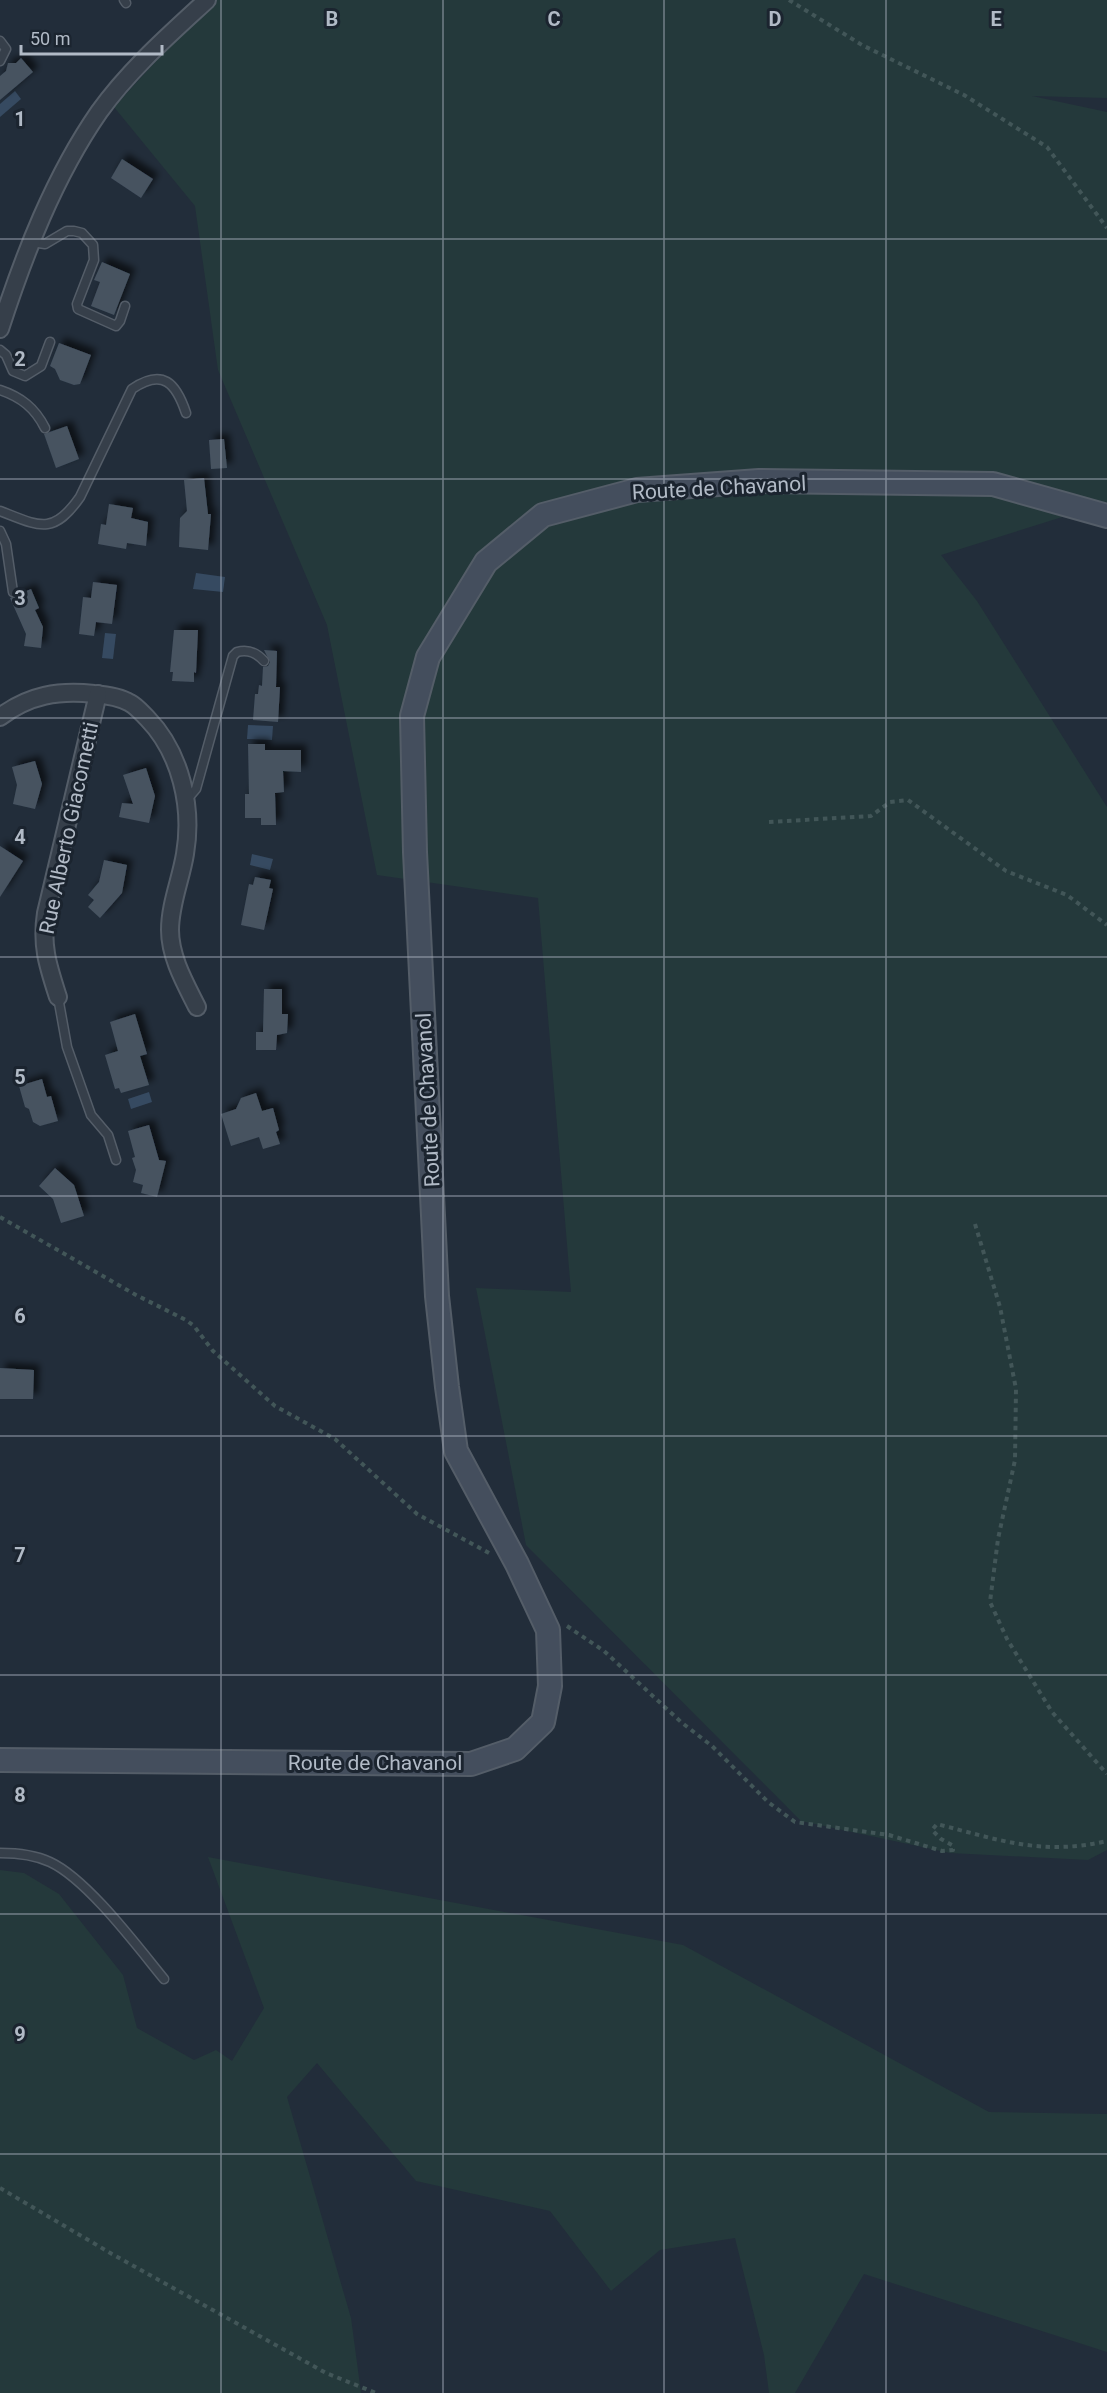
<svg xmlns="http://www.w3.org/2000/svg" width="1107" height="2393" viewBox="0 0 1107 2393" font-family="Roboto,sans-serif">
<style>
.green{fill:#24393b}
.water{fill:#364a61}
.building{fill:#465361;filter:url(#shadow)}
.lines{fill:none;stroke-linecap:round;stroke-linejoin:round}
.lane-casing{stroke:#545d68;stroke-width:11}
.street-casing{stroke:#545d68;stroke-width:20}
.secondary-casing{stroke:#545d68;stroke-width:26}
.path{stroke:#425658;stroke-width:4;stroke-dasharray:4.5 4.5;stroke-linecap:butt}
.lane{stroke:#363f4a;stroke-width:8}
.street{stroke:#363f4a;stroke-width:16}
.secondary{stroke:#444e5d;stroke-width:22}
.grid{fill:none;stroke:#b1bac6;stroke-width:1.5;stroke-opacity:0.55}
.labels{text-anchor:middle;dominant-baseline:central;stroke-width:6;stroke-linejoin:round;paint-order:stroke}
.street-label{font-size:21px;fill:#b1bac6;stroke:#1b242f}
.grid-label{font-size:20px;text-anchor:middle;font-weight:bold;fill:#b1bac6;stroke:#1b242f;stroke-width:6;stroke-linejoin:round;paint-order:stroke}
</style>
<defs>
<filter id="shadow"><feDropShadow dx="5.5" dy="-5.5" stdDeviation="3" flood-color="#0009"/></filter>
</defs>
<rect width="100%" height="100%" fill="#222d3a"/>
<g class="green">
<polygon points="212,0 1107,0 1107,98 1032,96 1107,112 1107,503 941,555 977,601 1107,807 1107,1850 1088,1860 950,1853 801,1821 526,1545 476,1288 571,1292 538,898 377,875 327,625 218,370 195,206 114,107"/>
<polygon points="208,1857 683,1945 989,2112 1107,2114 1107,2352 864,2274 795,2393 769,2393 764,2355 735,2238 660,2250 611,2291 550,2211 416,2181 317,2063 287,2097 351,2318 361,2393 0,2393 0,1870 24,1873 59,1894 123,1975 137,2028 194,2060 216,2050 232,2061 264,2008"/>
</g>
<g class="water">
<polygon points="15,91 21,99 0,117 0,104"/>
<polygon points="196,573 225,577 223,592 193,589"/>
<polygon points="105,633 116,634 113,659 102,658"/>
<polygon points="248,725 273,726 272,740 247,739"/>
<polygon points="252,854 273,859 270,870 250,865"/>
<polygon points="149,1092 152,1102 131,1109 128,1099"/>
</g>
<g class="building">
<polygon points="21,58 33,72 0,100 0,76 6,71 8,63 16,63"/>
<polygon points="122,159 153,179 141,198 111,178"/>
<polygon points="102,262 130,274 114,315 91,306 100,282 94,280"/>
<polygon points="59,343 91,355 80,384 74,385 60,380 55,369 50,366"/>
<polygon points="67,426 79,459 56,468 44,434"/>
<polygon points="224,439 227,468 211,469 209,440"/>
<polygon points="204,478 208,514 211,514 208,550 179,547 180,518 187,511 184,480"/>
<polygon points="109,504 133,508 131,518 148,522 146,546 127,543 126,549 98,544 101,524 106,525"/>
<polygon points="93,582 117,585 112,624 96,622 94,636 79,634 83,597 91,598"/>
<polygon points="31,589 39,608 35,610 43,627 41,648 24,646 26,634 10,598"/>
<polygon points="174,630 198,630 196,673 194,672 194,682 172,681 173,672 170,672"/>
<polygon points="264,650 277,651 276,687 280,687 278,722 253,720 255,694 258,694 259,685 262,686 263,667 268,666 270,662"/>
<polygon points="248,744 265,744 265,750 301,750 301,772 283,771 284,792 275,793 276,825 261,825 261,818 245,818 245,794 249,794"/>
<polygon points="35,761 42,784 35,809 13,804 17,785 12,767"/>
<polygon points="146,768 155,796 149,823 119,817 122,803 133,804 123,775"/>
<polygon points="0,846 23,861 0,897"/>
<polygon points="104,860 127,865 122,893 100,918 88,907 94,900 88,895 99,882"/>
<polygon points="255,877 271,880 269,888 273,889 264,930 241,925 249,884 253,885"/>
<polygon points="264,989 282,989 282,1014 288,1014 287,1033 277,1035 276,1050 256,1050 256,1032 263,1032"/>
<polygon points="135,1014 147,1054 140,1056 149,1085 121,1093 119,1088 115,1089 105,1055 118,1051 110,1022"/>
<polygon points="42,1079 47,1097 51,1096 58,1121 40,1126 33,1122 29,1109 25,1107 19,1086"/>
<polygon points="256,1093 262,1111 273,1108 279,1130 276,1132 280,1144 263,1149 259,1137 231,1146 221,1114 236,1109 241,1098"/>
<polygon points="149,1125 159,1160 166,1161 157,1197 141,1193 143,1185 133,1182 136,1170 132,1158 135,1157 128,1131"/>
<polygon points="55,1168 74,1185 84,1216 61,1223 53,1199 39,1186"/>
<polygon points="0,1368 34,1370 33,1399 0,1399"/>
</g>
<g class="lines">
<defs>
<g id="lane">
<polyline points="124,0 126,3"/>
<polyline points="0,41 6,49 0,61"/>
<polyline points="32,242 45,244 67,231 74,231 82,233 93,245 94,260 77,304 78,309 116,326 120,321 125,306"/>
<polyline points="0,350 6,355 13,371 25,376 41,366 50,342"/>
<path d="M0,390C21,397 35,408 45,428"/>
<path d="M0,511C39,526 53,536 80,497L132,389C163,368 176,383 186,413"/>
<polyline points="0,531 6,544 13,592"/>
<path d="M185,797L190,796L196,789L233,656L237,652C248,649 257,653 264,661"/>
<polyline points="58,997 67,1047 91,1115 108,1135 116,1160"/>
<path d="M0,1853C17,1853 35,1855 50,1862C87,1879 137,1946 164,1979"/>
</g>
<g id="street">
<path d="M0,329C24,255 54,177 99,112C129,70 169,35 207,0"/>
<path d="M0,717C29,695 59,690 94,694C106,695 120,697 130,703C136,706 142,713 147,718C181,753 193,807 185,854C181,879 170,904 170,930C170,957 185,983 197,1007"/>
<path d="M58,997C48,966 41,946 46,913L98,694"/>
</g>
<polyline id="secondary" points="0,1760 471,1764 515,1749 543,1722 550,1686 548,1630 517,1564 456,1451 447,1387 437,1296 415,852 412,716 428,657 486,562 543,515 637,490 759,481 993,484 1107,516"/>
</defs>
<use href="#lane" class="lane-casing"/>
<use href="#street" class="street-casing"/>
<use href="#secondary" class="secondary-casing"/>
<g class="path">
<polyline points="789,0 862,45 964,95 1047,147 1107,228"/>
<polyline points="769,822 871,816 890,802 908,800 1006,871 1067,895 1107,925"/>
<polyline points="0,1217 136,1295 186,1320 194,1326 213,1351 275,1406 335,1439 417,1514 489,1553"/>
<polyline points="975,1224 1000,1307 1016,1389 1015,1460 998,1539 990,1602 1007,1639 1052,1712 1107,1774"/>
<path d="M567,1626L604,1651L681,1722L712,1746L768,1802L795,1822L889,1835L942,1851L953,1850L952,1845L941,1839L932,1830L937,1824C999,1840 1042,1856 1107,1841"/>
<polyline points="0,2188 112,2254 326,2373 376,2393"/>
</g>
<use href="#lane" class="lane"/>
<use href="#street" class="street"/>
<use href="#secondary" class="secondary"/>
</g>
<path class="grid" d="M221,0V2393M443,0V2393M664,0V2393M886,0V2393M0,239H1107M0,479H1107M0,718H1107M0,957H1107M0,1196H1107M0,1436H1107M0,1675H1107M0,1914H1107M0,2154H1107"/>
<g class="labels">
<g class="street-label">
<text transform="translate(719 488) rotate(-3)">Route de Chavanol</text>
<text transform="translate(69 828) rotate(-78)">Rue Alberto Giacometti</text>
<text transform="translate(428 1100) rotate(-93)">Route de Chavanol</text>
<text x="375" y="1763">Route de Chavanol</text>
</g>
</g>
<g class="grid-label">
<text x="332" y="26">B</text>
<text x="554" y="26">C</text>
<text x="775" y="26">D</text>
<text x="996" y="26">E</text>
<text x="20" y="126">1</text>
<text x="20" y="366">2</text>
<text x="20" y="605">3</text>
<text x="20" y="844">4</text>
<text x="20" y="1084">5</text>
<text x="20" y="1323">6</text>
<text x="20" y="1562">7</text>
<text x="20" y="1802">8</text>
<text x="20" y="2041">9</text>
</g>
<path d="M21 45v9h141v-9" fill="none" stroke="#b1bac6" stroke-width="3"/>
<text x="30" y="45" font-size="18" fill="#b1bac6" stroke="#1b242f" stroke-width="4.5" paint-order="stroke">50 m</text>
</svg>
